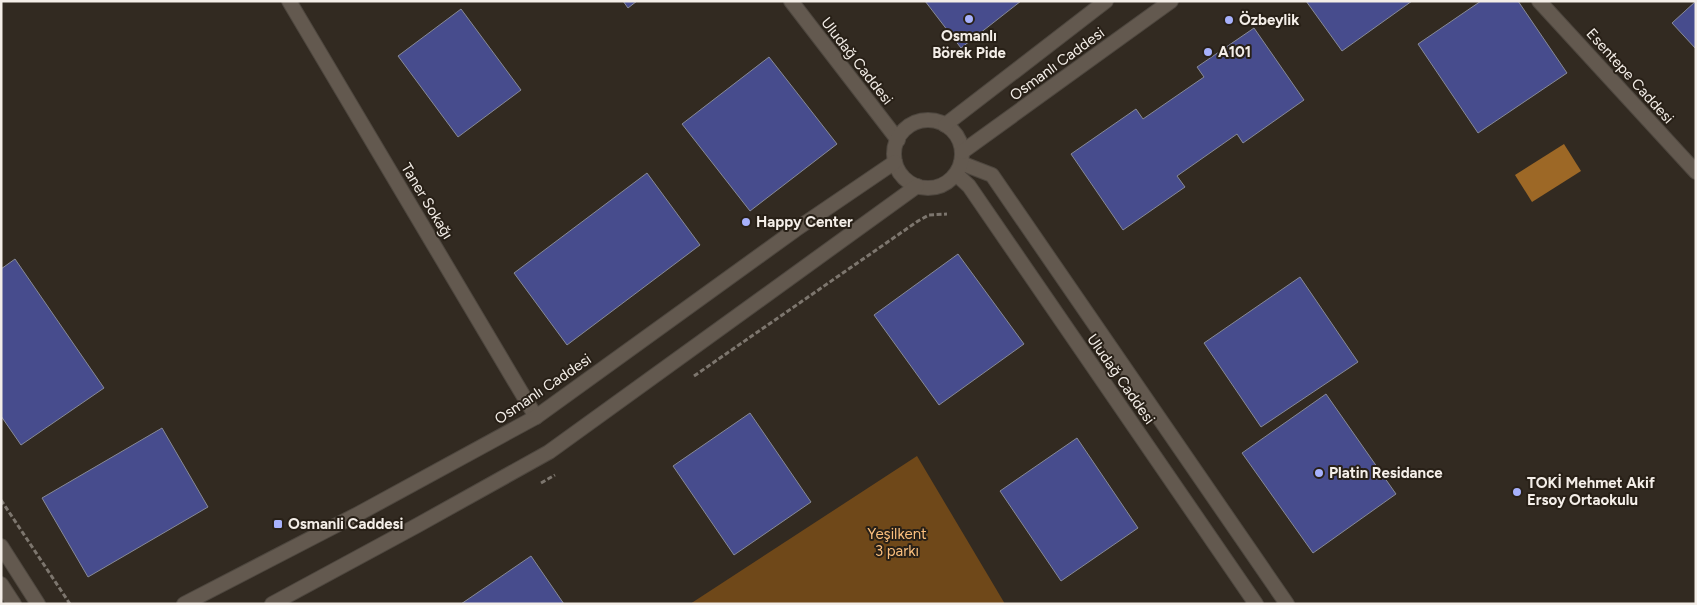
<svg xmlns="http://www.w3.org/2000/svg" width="1697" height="605" viewBox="0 0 1697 605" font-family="Figtree,sans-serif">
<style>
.green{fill:#6f4819}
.water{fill:#9d6826}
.building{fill:#474c8d;stroke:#878a97}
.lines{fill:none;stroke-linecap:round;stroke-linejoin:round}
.minor-casing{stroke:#4e473f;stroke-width:16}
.tertiary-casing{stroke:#4e473f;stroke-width:16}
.secondary-casing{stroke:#4e473f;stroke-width:16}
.path{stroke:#7d766e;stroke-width:3;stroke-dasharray:5 2.5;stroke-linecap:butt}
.minor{stroke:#63594f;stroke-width:14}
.tertiary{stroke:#63594f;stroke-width:14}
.secondary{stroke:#63594f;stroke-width:14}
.poi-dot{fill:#a7b1fc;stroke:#282017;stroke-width:2}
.labels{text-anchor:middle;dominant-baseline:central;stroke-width:4;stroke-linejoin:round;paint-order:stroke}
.poi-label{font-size:15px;font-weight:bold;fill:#f4eee8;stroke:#282017;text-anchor:start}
.street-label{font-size:15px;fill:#f4eee8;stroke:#282017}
.park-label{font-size:15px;fill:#fbbf7d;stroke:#282017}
</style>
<rect width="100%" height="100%" fill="#322a21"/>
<polygon class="green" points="917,456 1005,604 690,604"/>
<polygon class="water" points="1564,144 1581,171 1532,202 1515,175"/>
<g class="building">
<polygon points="623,1 637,1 628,8"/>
<polygon points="925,1 1021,1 961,48"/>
<polygon points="1306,1 1412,1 1342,51"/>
<polygon points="1481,1 1518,1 1567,73 1478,133 1418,44"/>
<polygon points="1696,1 1696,49 1672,23"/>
<polygon points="461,9 521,90 458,137 398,56"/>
<polygon points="1254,28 1304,100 1243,143 1237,134 1177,176 1185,187 1123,230 1071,154 1136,109 1143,119 1204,77 1197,67"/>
<polygon points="769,57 837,144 750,211 682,124"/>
<polygon points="647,173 700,245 567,345 514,273"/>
<polygon points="958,254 1024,344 939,405 874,315"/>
<polygon points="15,259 104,388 21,445 1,416 1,269"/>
<polygon points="1300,277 1358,362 1261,427 1204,343"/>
<polygon points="1326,394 1396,494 1313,553 1242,453"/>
<polygon points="750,413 811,502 734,555 673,466"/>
<polygon points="162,428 208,507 88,577 42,498"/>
<polygon points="1077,438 1138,528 1061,581 1000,491"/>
<polygon points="531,556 564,604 461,604"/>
</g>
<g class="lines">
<defs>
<g id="minor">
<polyline points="289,1 536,417"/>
<polyline points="791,1 898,140"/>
</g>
<g id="tertiary">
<polyline points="1539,1 1696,172"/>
<polyline points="961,163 992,175 1287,604"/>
<polyline points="956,174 969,186 1256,604"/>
</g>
<g id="secondary">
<circle cx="928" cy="154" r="34"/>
<polyline points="945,125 1106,1"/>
<polyline points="962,152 1171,1"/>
<polyline points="1,546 38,604"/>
<polyline points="1,584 14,604"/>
<polyline points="184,604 358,514 536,417 795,230 895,162"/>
<polyline points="272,604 418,525 549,452 917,186"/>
</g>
</defs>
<use href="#minor" class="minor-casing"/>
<use href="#tertiary" class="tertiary-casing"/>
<use href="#secondary" class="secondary-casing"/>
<g class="path">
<polyline points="694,376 918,221 929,215 947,214"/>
<polyline points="541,483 555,475"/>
<polyline points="1,500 70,604"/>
</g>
<use href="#minor" class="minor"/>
<use href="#tertiary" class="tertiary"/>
<use href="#secondary" class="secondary"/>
</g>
<g class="poi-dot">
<circle cx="969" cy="19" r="5"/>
<circle cx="1229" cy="20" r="5"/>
<circle cx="1208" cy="52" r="5"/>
<circle cx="746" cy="222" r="5"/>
<circle cx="1319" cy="473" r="5"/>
<circle cx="1517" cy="492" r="5"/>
<rect x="273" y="519" width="10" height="10" rx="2.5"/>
</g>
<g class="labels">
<g class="poi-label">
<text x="1239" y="20">Özbeylik</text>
<text x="969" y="36" text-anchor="middle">Osmanlı<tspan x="969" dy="17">Börek Pide</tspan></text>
<text x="1218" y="52">A101</text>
<text x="756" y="222">Happy Center</text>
<text x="1329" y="473">Platin Residance</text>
<text x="1527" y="483">TOKİ Mehmet Akif<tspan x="1527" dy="17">Ersoy Ortaokulu</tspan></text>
<text x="288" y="524">Osmanli Caddesi</text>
</g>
<g class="street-label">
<text transform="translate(857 61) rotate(52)">Uludağ Caddesi</text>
<text transform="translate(1057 64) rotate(-36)">Osmanlı Caddesi</text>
<text transform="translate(1630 76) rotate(48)">Esentepe Caddesi</text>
<text transform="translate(427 201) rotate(59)">Taner Sokağı</text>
<text transform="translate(1121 379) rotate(55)">Uludağ Caddesi</text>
<text transform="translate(543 389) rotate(-34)">Osmanlı Caddesi</text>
</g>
<g class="park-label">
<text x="897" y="534">Yeşilkent<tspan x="897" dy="17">3 parkı</tspan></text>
</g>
</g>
<rect width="1697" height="605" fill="none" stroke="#f4eee8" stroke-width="5"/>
</svg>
